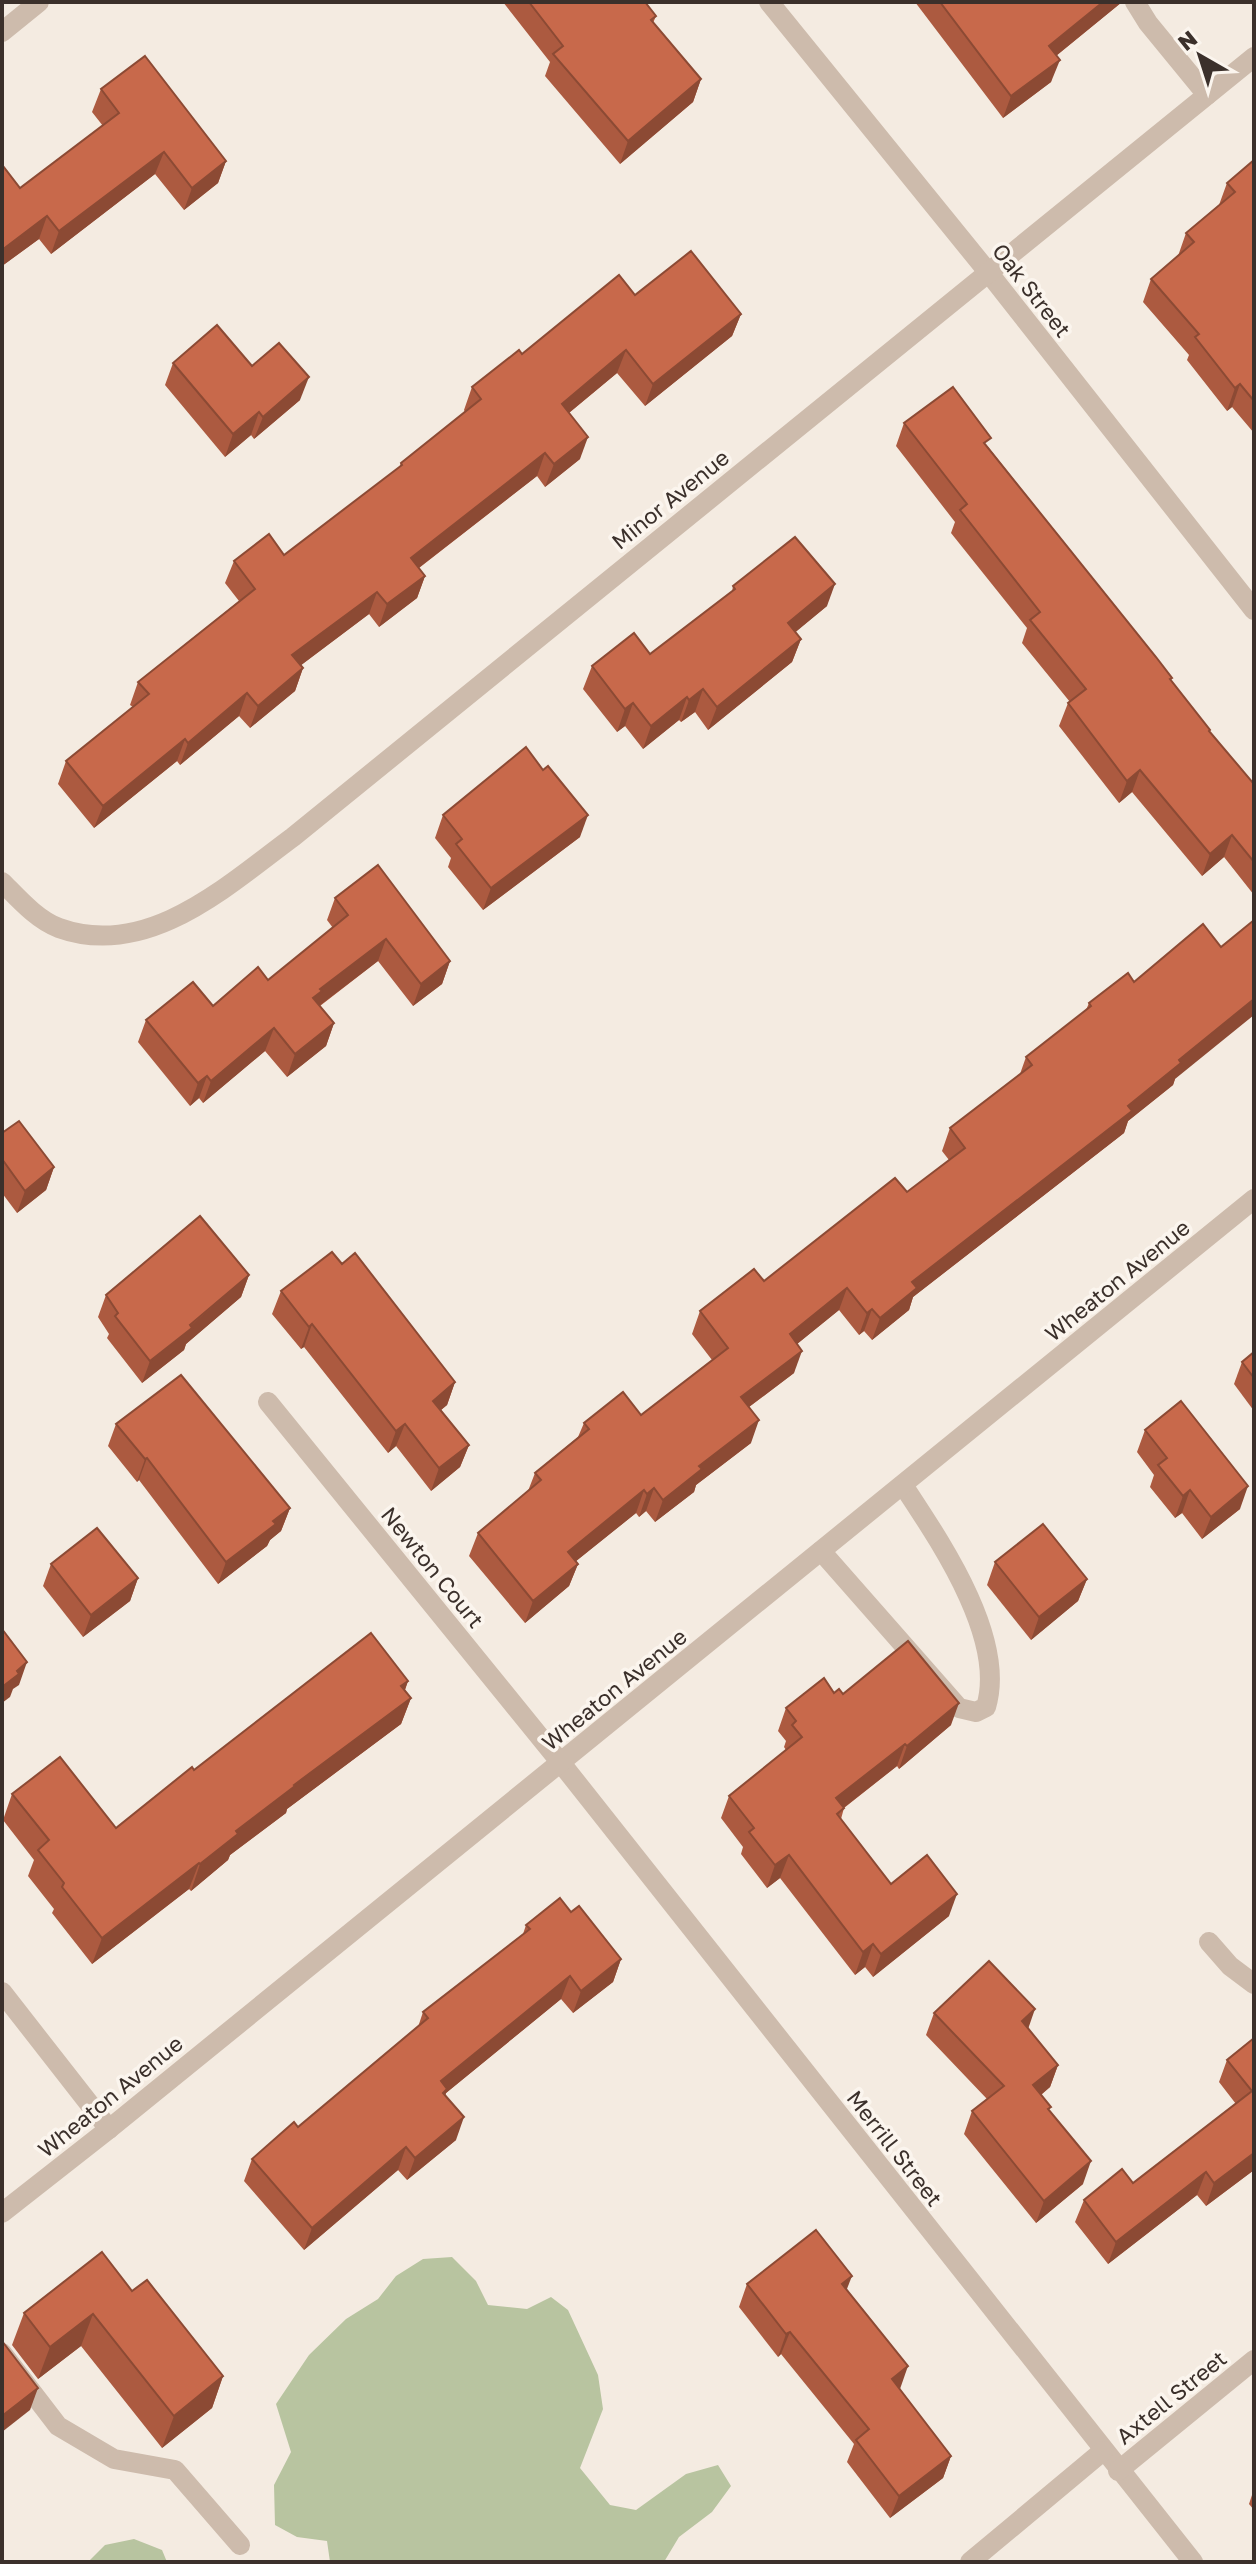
<svg xmlns="http://www.w3.org/2000/svg" width="1256" height="2564" viewBox="0 0 1256 2564" font-family="'Golos Text',sans-serif">
<style>
.green{fill:#b8c4a0}
.lines{fill:none;stroke-linecap:round;stroke-linejoin:round}
.minor{stroke:#cdbbac;stroke-width:20}
.wall{fill:#ac5a40}
.shaded-wall{fill:#8c4a34}
.building{fill:#c8694b;stroke:#8c4a34;stroke-width:2}
.labels{text-anchor:middle;dominant-baseline:central;stroke-width:7;stroke-linejoin:round;paint-order:stroke}
.street-label{font-size:22px;fill:#3b302b;stroke:#fbf5ee}
</style>
<rect width="100%" height="100%" fill="#f4ebe1"/>
<g class="green">
<polygon points="452,2257 476,2281 488,2305 527,2309 551,2297 568,2310 598,2375 603,2409 580,2468 610,2505 636,2510 686,2474 718,2465 731,2486 712,2512 679,2537 664,2562 330,2562 327,2541 297,2537 275,2525 274,2485 291,2452 276,2404 309,2355 346,2319 378,2299 396,2276 423,2259"/>
<polygon points="134,2539 162,2550 167,2562 88,2562 105,2545"/>
</g>
<g class="lines">
<g class="minor">
<polyline points="769,2 988,272 1254,610"/>
<polyline points="1135,2 1148,23 1207,95"/>
<polyline points="2,32 39,2"/>
<path d="M2,882C18,898 37,920 59,928C148,960 228,885 293,837L1254,57"/>
<polyline points="268,1402 561,1763 1193,2562"/>
<path d="M821,1551L959,1708L976,1712L986,1707C1007,1638 939,1540 903,1485"/>
<polyline points="1209,1942 1230,1966 1254,1984"/>
<polyline points="2,1992 109,2129"/>
<polyline points="2,2213 109,2129 1254,1199"/>
<polyline points="2,2353 58,2426 114,2459 175,2470 240,2545"/>
<polyline points="1118,2471 1254,2360"/>
<polyline points="970,2562 1103,2451"/>
</g>
</g>
<g class="wall">
<polygon points="503,2 645,2 656,16 653,23 701,79 693,102 620,164 545,76 550,62"/>
<polygon points="915,2 1122,2 1056,56 1051,82 1003,118"/>
<polygon points="101,89 226,161 218,183 184,210 155,174 51,254 39,239 2,266 2,167 20,188 103,126 92,112"/>
<polygon points="1254,160 1254,433 1232,407 1227,411 1187,360 1189,355 1143,302 1151,279 1178,256 1186,233 1219,205 1227,183"/>
<polygon points="635,295 741,314 732,336 645,406 617,373 569,413 580,459 545,487 537,476 419,568 425,576 417,598 379,627 369,614 301,665 303,668 295,691 250,728 239,716 180,765 177,761 94,828 58,784 66,761 133,707 130,705 138,682 239,601 225,583 234,561 284,555 399,468 401,463 465,412 464,410 472,387 522,354"/>
<polygon points="173,363 252,366 300,400 254,439 251,435 225,457 165,385"/>
<polygon points="904,423 988,447 1172,678 1171,680 1210,732 1254,784 1254,895 1224,857 1202,876 1132,792 1119,803 1059,726 1068,703 1070,702 1022,643 1027,628 951,533 955,522 896,446"/>
<polygon points="733,586 827,606 795,632 801,639 792,662 708,730 695,712 681,722 679,720 643,749 625,726 617,732 583,689 592,666 650,654 732,592"/>
<polygon points="443,815 580,837 483,910 448,867 451,858 435,838"/>
<polygon points="335,898 450,961 442,984 413,1006 378,961 320,1006 334,1023 326,1046 287,1077 265,1051 203,1103 199,1098 190,1106 138,1042 146,1020 213,1006 268,980 333,928 327,920"/>
<polygon points="1089,1003 1175,1079 1173,1085 1128,1121 1124,1133 913,1297 909,1310 872,1340 864,1331 859,1335 839,1310 797,1344 794,1373 749,1407 751,1443 696,1485 694,1492 655,1522 646,1511 639,1517 636,1513 576,1561 578,1564 569,1586 525,1623 469,1556 478,1533 528,1491 535,1473 578,1437 584,1423 641,1415 712,1360 692,1334 700,1311 764,1281 907,1192 949,1160 942,1151 950,1128 1020,1074 1026,1057 1086,1010"/>
<polygon points="2,1133 54,1167 46,1190 17,1213 2,1193"/>
<polygon points="342,1264 455,1382 447,1405 441,1410 469,1445 460,1467 431,1491 396,1446 388,1453 304,1347 301,1349 272,1314 281,1291"/>
<polygon points="249,1275 241,1297 186,1344 184,1350 142,1383 107,1338 109,1334 98,1317 106,1295"/>
<polygon points="1254,1352 1254,1411 1234,1384 1242,1362"/>
<polygon points="116,1424 290,1508 281,1531 270,1540 267,1546 218,1584 139,1480 137,1482 108,1446"/>
<polygon points="1145,1430 1240,1509 1202,1539 1182,1513 1175,1518 1150,1487 1154,1475 1137,1452"/>
<polygon points="995,1562 1087,1579 1078,1601 1031,1640 987,1585"/>
<polygon points="51,1564 138,1578 130,1601 83,1637 43,1586"/>
<polygon points="408,1681 405,1690 411,1698 401,1724 287,1809 286,1813 230,1855 228,1860 191,1891 189,1889 92,1964 52,1913 54,1909 28,1876 34,1860 3,1820 12,1794 116,1828 194,1770"/>
<polygon points="834,1693 843,1694 951,1725 899,1769 897,1766 844,1808 841,1819 891,1884 949,1916 873,1977 865,1967 855,1975 780,1878 767,1888 741,1854 743,1847 721,1818 729,1796 786,1750 784,1747 786,1741 778,1731 786,1708"/>
<polygon points="571,1912 621,1959 613,1982 573,2013 561,1999 446,2093 445,2095 456,2140 407,2180 398,2170 304,2250 244,2181 252,2159 298,2127 418,2027 423,2012 523,1934 526,1925"/>
<polygon points="934,2013 1028,2028 1058,2065 1050,2087 1041,2095 1050,2111 1083,2184 1036,2223 964,2134 972,2111 987,2099 926,2035"/>
<polygon points="1254,2038 1254,2170 1206,2206 1197,2195 1108,2264 1075,2222 1084,2200 1133,2183 1236,2104 1219,2082 1227,2060"/>
<polygon points="747,2284 846,2290 900,2389 951,2456 943,2478 890,2518 847,2462 854,2444 781,2354 778,2357 739,2307"/>
<polygon points="132,2291 223,2376 212,2408 162,2448 81,2346 38,2379 12,2345 24,2313"/>
<polygon points="1254,2489 1254,2510 1249,2504"/>
</g>
<g class="shaded-wall">
<polygon points="1103,2 1122,2 1041,68 1049,46"/>
<polygon points="1060,60 1051,82 1003,118 1011,96"/>
<polygon points="701,79 693,102 620,164 628,141"/>
<polygon points="164,152 155,174 51,254 59,231"/>
<polygon points="226,161 218,183 184,210 192,188"/>
<polygon points="47,216 39,239 2,266 2,250"/>
<polygon points="741,314 732,336 645,406 653,384"/>
<polygon points="626,350 617,373 553,426 562,404"/>
<polygon points="309,377 300,400 254,439 263,417"/>
<polygon points="1240,384 1232,407 1227,411 1235,388"/>
<polygon points="259,412 251,435 225,457 233,434"/>
<polygon points="588,437 580,459 545,487 554,464"/>
<polygon points="545,453 537,476 403,580 411,558"/>
<polygon points="425,576 417,598 379,627 387,604"/>
<polygon points="835,584 827,606 780,645 788,623"/>
<polygon points="377,592 369,614 284,678 292,655"/>
<polygon points="801,639 792,662 708,730 717,707"/>
<polygon points="303,668 295,691 250,728 258,706"/>
<polygon points="703,689 695,712 681,722 689,700"/>
<polygon points="247,693 239,716 180,765 188,743"/>
<polygon points="687,697 679,720 643,749 651,726"/>
<polygon points="633,703 625,726 617,732 625,709"/>
<polygon points="185,739 177,761 94,828 103,806"/>
<polygon points="1140,770 1132,792 1119,803 1127,781"/>
<polygon points="588,815 580,837 483,910 491,888"/>
<polygon points="1232,835 1224,857 1202,876 1210,854"/>
<polygon points="386,939 378,961 315,1009 313,998 320,989"/>
<polygon points="450,961 442,984 413,1006 421,984"/>
<polygon points="1254,999 1254,1015 1175,1079 1173,1085 1128,1121 1124,1133 913,1297 909,1310 872,1340 880,1318 912,1282 1128,1106 1179,1060"/>
<polygon points="334,1023 326,1046 287,1077 295,1054"/>
<polygon points="274,1028 265,1051 203,1103 211,1081"/>
<polygon points="207,1076 199,1098 190,1106 198,1083"/>
<polygon points="54,1167 46,1190 17,1213 25,1191"/>
<polygon points="249,1275 241,1297 186,1344 184,1350 142,1383 150,1361"/>
<polygon points="847,1288 839,1310 781,1357 790,1334"/>
<polygon points="872,1309 864,1331 859,1335 867,1313"/>
<polygon points="312,1324 304,1347 301,1349 309,1327"/>
<polygon points="802,1351 794,1373 733,1419 741,1397"/>
<polygon points="455,1382 447,1405 425,1423 433,1401"/>
<polygon points="759,1420 751,1443 696,1485 694,1492 655,1522 663,1500 699,1466"/>
<polygon points="405,1424 396,1446 388,1453 396,1431"/>
<polygon points="469,1445 460,1467 431,1491 439,1468"/>
<polygon points="147,1458 139,1480 137,1482 145,1459"/>
<polygon points="1248,1486 1240,1509 1202,1539 1211,1517"/>
<polygon points="654,1488 646,1511 639,1517 647,1494"/>
<polygon points="644,1490 636,1513 560,1574 568,1552"/>
<polygon points="1190,1490 1182,1513 1175,1518 1183,1496"/>
<polygon points="290,1508 281,1531 270,1540 267,1546 218,1584 226,1562 273,1521"/>
<polygon points="578,1564 569,1586 525,1623 533,1601"/>
<polygon points="138,1578 130,1601 83,1637 91,1615"/>
<polygon points="1087,1579 1078,1601 1031,1640 1039,1617"/>
<polygon points="27,1662 19,1685 13,1689 10,1697 2,1703 2,1687 17,1671"/>
<polygon points="408,1681 399,1706 411,1698 401,1724 287,1809 286,1813 230,1855 228,1860 191,1891 200,1864 236,1831 294,1785 401,1686"/>
<polygon points="959,1703 951,1725 899,1769 907,1746"/>
<polygon points="905,1744 897,1766 828,1820 836,1798"/>
<polygon points="789,1855 780,1878 767,1888 775,1865"/>
<polygon points="199,1863 189,1889 92,1964 102,1938"/>
<polygon points="957,1894 949,1916 873,1977 881,1954"/>
<polygon points="873,1944 865,1967 855,1975 863,1952"/>
<polygon points="621,1959 613,1982 573,2013 581,1991"/>
<polygon points="570,1976 561,1999 446,2093 439,2112 441,2081"/>
<polygon points="1035,2009 1027,2032 1022,2021"/>
<polygon points="1058,2065 1050,2087 1025,2108 1033,2085"/>
<polygon points="464,2117 456,2140 407,2180 415,2158"/>
<polygon points="406,2147 398,2170 304,2250 312,2228"/>
<polygon points="1254,2153 1254,2170 1206,2206 1214,2183"/>
<polygon points="1091,2161 1083,2184 1036,2223 1044,2201"/>
<polygon points="1206,2172 1197,2195 1108,2264 1116,2242"/>
<polygon points="852,2276 843,2299 842,2284"/>
<polygon points="93,2314 81,2346 38,2379 50,2347"/>
<polygon points="790,2332 781,2354 778,2357 786,2334"/>
<polygon points="908,2366 900,2389 892,2379"/>
<polygon points="223,2376 212,2408 162,2448 174,2416"/>
<polygon points="38,2388 30,2410 2,2432 2,2416"/>
<polygon points="951,2456 943,2478 890,2518 899,2496"/>
</g>
<g class="building">
<polygon points="529,2 645,2 656,16 651,20 701,79 628,141 553,54 563,46"/>
<polygon points="940,2 1103,2 1049,46 1060,60 1011,96"/>
<polygon points="145,56 226,161 192,188 164,152 59,231 47,216 2,250 2,167 3,166 20,188 119,113 101,89"/>
<polygon points="1254,160 1254,401 1240,384 1235,388 1195,337 1199,334 1151,279 1194,242 1186,233 1235,192 1227,183"/>
<polygon points="691,251 741,314 653,384 626,350 562,404 588,437 554,464 545,453 411,558 425,576 387,604 377,592 292,655 303,668 258,706 247,693 188,743 185,739 103,806 66,761 149,694 138,682 255,589 234,561 269,534 284,555 402,465 401,463 481,399 472,387 519,350 522,354 619,275 635,295"/>
<polygon points="217,325 252,366 279,343 309,377 263,417 259,412 233,434 173,363"/>
<polygon points="953,387 991,438 984,443 1156,657 1172,678 1170,679 1210,730 1209,731 1254,784 1254,862 1232,835 1210,854 1140,770 1127,781 1068,703 1086,689 1030,620 1040,612 960,510 967,504 904,423"/>
<polygon points="795,537 835,584 788,623 801,639 717,707 703,689 689,700 687,697 651,726 633,703 625,709 592,666 634,633 650,654 735,589 733,586"/>
<polygon points="526,747 543,770 548,766 588,815 491,888 456,844 462,839 443,815"/>
<polygon points="378,865 450,961 421,984 386,939 320,989 322,991 313,998 334,1023 295,1054 274,1028 211,1081 207,1076 198,1083 146,1020 193,982 213,1006 258,967 268,980 348,915 335,898"/>
<polygon points="1254,920 1254,999 1179,1060 1181,1063 1128,1106 1132,1111 912,1282 917,1288 880,1318 872,1309 867,1313 847,1288 790,1334 802,1351 741,1397 759,1420 699,1466 702,1469 663,1500 654,1488 647,1494 644,1490 568,1552 578,1564 533,1601 478,1533 541,1480 535,1473 589,1429 584,1423 623,1392 641,1415 728,1348 700,1311 754,1269 764,1281 895,1178 907,1192 965,1148 950,1128 1032,1065 1026,1057 1091,1006 1089,1003 1128,973 1134,982 1203,924 1221,947"/>
<polygon points="19,1121 54,1167 25,1191 2,1159 2,1133"/>
<polygon points="200,1216 249,1275 190,1325 192,1328 150,1361 115,1316 118,1313 106,1295"/>
<polygon points="332,1252 342,1264 355,1253 455,1382 433,1401 469,1445 439,1468 405,1424 396,1431 312,1324 309,1327 281,1291"/>
<polygon points="1254,1352 1254,1378 1242,1362"/>
<polygon points="181,1375 290,1508 273,1521 276,1524 226,1562 147,1458 145,1459 116,1424"/>
<polygon points="1181,1401 1248,1486 1211,1517 1190,1490 1183,1496 1158,1465 1167,1458 1145,1430"/>
<polygon points="1043,1524 1087,1579 1039,1617 995,1562"/>
<polygon points="97,1528 138,1578 91,1615 51,1564"/>
<polygon points="2,1629 27,1662 17,1671 19,1674 2,1687"/>
<polygon points="371,1633 408,1681 401,1686 411,1698 294,1785 295,1786 236,1831 238,1834 200,1864 199,1863 102,1938 62,1887 64,1883 38,1850 49,1840 12,1794 60,1757 116,1828 192,1767 194,1770"/>
<polygon points="908,1641 959,1703 907,1746 905,1744 836,1798 844,1808 837,1814 891,1884 927,1855 957,1894 881,1954 873,1944 863,1952 789,1855 775,1865 749,1832 754,1828 729,1796 802,1737 792,1725 796,1721 786,1708 824,1678 834,1693 839,1689 843,1694"/>
<polygon points="560,1898 571,1912 579,1906 621,1959 581,1991 570,1976 441,2081 447,2089 443,2093 464,2117 415,2158 406,2147 312,2228 252,2159 294,2122 298,2127 428,2018 423,2012 530,1929 526,1925"/>
<polygon points="989,1961 1035,2009 1022,2021 1058,2065 1033,2085 1051,2107 1048,2109 1091,2161 1044,2201 972,2111 1004,2086 934,2013"/>
<polygon points="1254,2038 1254,2153 1214,2183 1206,2172 1116,2242 1084,2200 1122,2169 1133,2183 1252,2091 1227,2060"/>
<polygon points="816,2230 852,2276 842,2284 908,2366 892,2379 951,2456 899,2496 856,2440 869,2429 790,2332 786,2334 747,2284"/>
<polygon points="102,2252 132,2291 147,2280 223,2376 174,2416 93,2314 50,2347 24,2313"/>
<polygon points="2,2341 38,2388 2,2416"/>
</g>
<g class="labels">
<g class="street-label">
<text transform="translate(1032 290) rotate(52)">Oak Street</text>
<text transform="translate(670 499) rotate(-39)">Minor Avenue</text>
<text transform="translate(1117 1280) rotate(-39)">Wheaton Avenue</text>
<text transform="translate(433 1567) rotate(51)">Newton Court</text>
<text transform="translate(614 1689) rotate(-39)">Wheaton Avenue</text>
<text transform="translate(110 2096) rotate(-39)">Wheaton Avenue</text>
<text transform="translate(895 2148) rotate(52)">Merrill Street</text>
<text transform="translate(1171 2397) rotate(-39)">Axtell Street</text>
</g>
</g>
<rect width="1256" height="2564" fill="none" stroke="#3b302b" stroke-width="8"/>
<g transform="translate(1200 56) rotate(321)" stroke="#fbf5ee" stroke-width="6" paint-order="stroke">
<path d="M0-6L14 30L0 20L-14 30Z" fill="#3b302b"/>
<text y="-12" font-size="22" font-weight="bold" text-anchor="middle" fill="#3b302b">N</text>
</g>
</svg>
